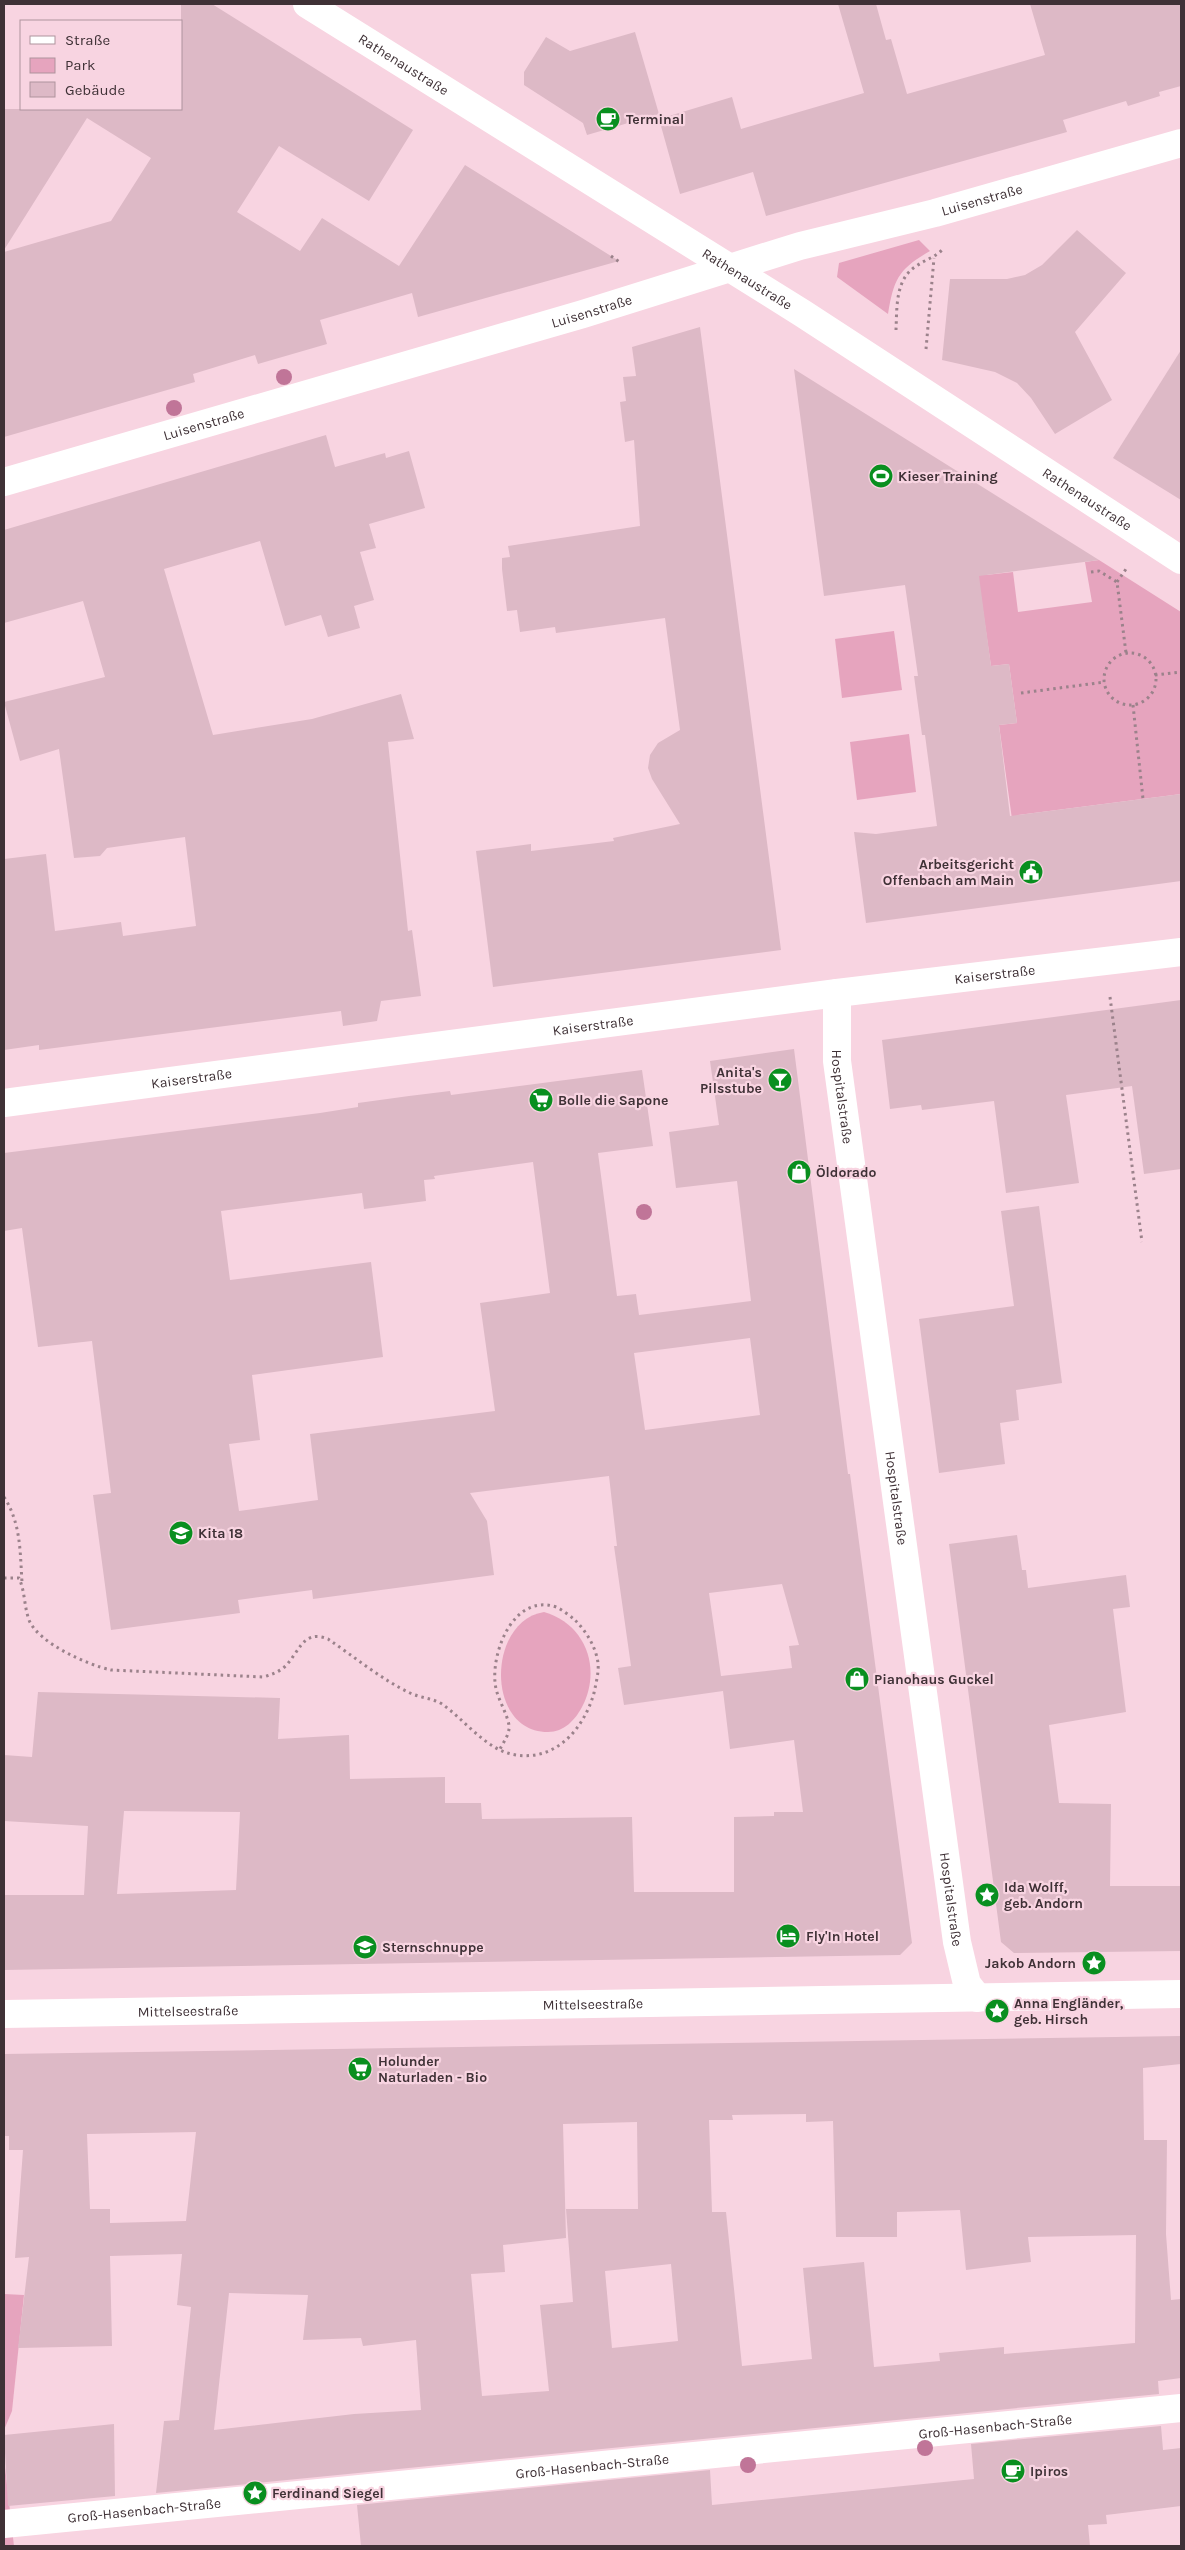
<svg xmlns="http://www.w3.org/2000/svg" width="1185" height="2550" viewBox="0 0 1185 2550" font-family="Karla,sans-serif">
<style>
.green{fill:#e6a4be}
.building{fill:#ddb9c6;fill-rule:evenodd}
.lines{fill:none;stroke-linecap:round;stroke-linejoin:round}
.path{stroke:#9b828b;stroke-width:3;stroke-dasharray:2.5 4;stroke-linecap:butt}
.minor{stroke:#fff;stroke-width:28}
.secondary{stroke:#fff;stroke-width:28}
.tree{fill:#c07598}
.labels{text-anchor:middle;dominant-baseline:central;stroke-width:4.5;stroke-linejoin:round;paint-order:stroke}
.street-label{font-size:14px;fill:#3f3136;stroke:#f8d4e1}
.poi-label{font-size:14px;font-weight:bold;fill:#3f3136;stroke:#f8d4e1;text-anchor:start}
</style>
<rect width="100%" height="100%" fill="#f8d4e1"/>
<g class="green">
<path d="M919,240L930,251C899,269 894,278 888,314L837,277L839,263Z"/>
<polygon points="1099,560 1181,612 1181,794 1018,815 1012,819 999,725 1017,723 1009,664 991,666 978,576 985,570 986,575 1013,572 1018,612 1092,602 1085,562"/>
<polygon points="894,631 902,690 842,698 835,639"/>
<polygon points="909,734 916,792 857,800 850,742"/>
<path d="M544,1612C586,1624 602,1669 582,1707C575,1720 564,1732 548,1732C485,1732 487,1621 544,1612Z"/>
<polygon points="4,2294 24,2295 12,2411 4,2430"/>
<polygon points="4,2458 14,2546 4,2546"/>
</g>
<g class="building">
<polygon points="181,4 212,4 413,130 369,201 279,146 237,212 300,251 322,218 399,266 465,165 619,261 418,317 412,293 320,320 327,344 258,364 255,355 193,374 195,382 4,437 4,252 111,221 151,158 87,118 4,250 4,109 181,109"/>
<polygon points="838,4 876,4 886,40 891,39 907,94 1045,55 1030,4 1181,4 1181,86 1159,92 1160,96 1128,106 1126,101 1063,120 1067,132 766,216 753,172 680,194 659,119 732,97 741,129 864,93"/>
<polygon points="635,32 659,114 587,135 583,123 524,85 524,72 546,37 570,51"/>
<polygon points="1077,230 1126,273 1075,332 1112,400 1055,434 1031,398 1017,383 995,372 942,360 950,279 1007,279 1025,275 1042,265"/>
<polygon points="700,327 781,950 493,987 476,851 531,844 531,851 614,841 613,838 680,824 652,779 648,768 650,755 658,743 680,730 665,618 556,633 555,627 520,632 517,610 507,611 502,569 502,558 510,557 508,546 640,526 634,440 625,442 620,402 626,401 623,377 636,376 632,347"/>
<polygon points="1181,350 1181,500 1113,458"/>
<polygon points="794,369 1099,560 979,576 991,666 1009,664 1017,723 999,725 1010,816 1181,794 1181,881 866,923 854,832 876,834 937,826 925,735 922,735 914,676 918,676 905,585 824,596"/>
<polygon points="326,435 335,467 385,453 386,458 409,451 425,508 369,524 376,548 360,552 374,600 354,606 360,628 328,637 321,615 285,626 260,541 164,569 213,735 312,719 401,694 414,739 388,742 408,931 412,930 421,996 381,1001 377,1021 343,1026 341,1011 39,1050 39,1045 4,1050 4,859 46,854 55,931 121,922 123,936 196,926 185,837 107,848 100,856 74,858 59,749 20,761 4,702 105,677 83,601 4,623 4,530"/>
<polygon points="1181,1000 1181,1169 1144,1174 1132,1086 1066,1095 1079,1183 1006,1193 994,1101 922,1110 921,1105 890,1109 882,1040"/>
<path d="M794,1049L848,1474H850L912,1943L900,1955L4,1970V1895H84L88,1826L4,1821V1755L32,1757L38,1692L280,1698L278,1739L349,1735L350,1779L445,1777V1803H481L482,1819L632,1817L634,1892H734V1817L774,1816V1812H803L794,1740L730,1749L723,1691L624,1705L618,1668L631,1666L614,1546H617L609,1476L470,1493L487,1521L494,1575L313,1599L312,1590L238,1600L240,1613L111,1630L93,1495L111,1493L92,1341L38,1347L22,1228L4,1231V1153L320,1113L358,1107V1103L409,1096L450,1091L451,1095L642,1070L653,1146L598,1153L617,1296L636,1294L639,1315L751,1301L737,1181L676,1188L669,1132L719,1125L710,1061ZM533,1162L550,1293L480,1303L495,1411L310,1434L318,1500L239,1511L229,1444L260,1440L252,1375L383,1357L371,1262L230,1280L221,1211L362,1193L364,1209L426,1201L424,1180L435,1179L434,1176ZM750,1338L760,1415L645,1430L634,1353ZM782,1584L799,1645L789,1646L792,1668L721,1676L709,1593ZM124,1811L240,1812L236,1890L117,1894Z"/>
<polygon points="1039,1206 1062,1383 1016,1390 1019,1420 1000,1423 1005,1464 939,1473 919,1319 1014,1306 1001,1211"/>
<polygon points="1017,1535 1022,1570 1026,1570 1028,1588 1126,1575 1130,1607 1113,1609 1126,1712 1049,1725 1059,1803 1111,1804 1110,1886 1181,1886 1181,1951 1014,1953 1001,1942 949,1544"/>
<path d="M1181,2036V2064L1143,2068L1144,2140H1167L1166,2234L1171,2300L1181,2299V2378L1158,2381L1159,2394L156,2493L164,2421L179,2420L191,2307L177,2305L182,2254L110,2256L112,2346L18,2348L29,2257L15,2258L23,2150H9V2136H4V2054ZM806,2114V2122L833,2121L836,2237H897V2212L960,2210L966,2270L1031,2262L1028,2237L1136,2235L1135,2343L1004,2354V2347L939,2353L940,2361L874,2367L864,2262L803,2268L812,2359L742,2366L726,2212H712L709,2120H733L732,2115ZM637,2122L638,2209H566L573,2302L540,2305L549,2391L482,2396L471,2274L505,2272L503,2245L566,2238L563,2124ZM196,2132L186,2221L110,2223V2209H90L87,2134ZM671,2264L678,2341L612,2348L605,2271ZM229,2293L308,2295L303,2340L361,2338L363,2346L416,2340L421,2410L354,2414L214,2430Z"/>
<polygon points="114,2424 115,2496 8,2506 4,2435"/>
<polygon points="1161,2426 1163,2450 1181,2448 1181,2506 1106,2515 1107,2524 1088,2525 1090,2546 361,2546 357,2505 710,2470 712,2505 974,2479 971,2444"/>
</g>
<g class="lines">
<g class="path">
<polyline points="611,256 621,263"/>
<path d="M896,330C897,309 895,280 915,267C924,260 934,258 942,250"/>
<polyline points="926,349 934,258"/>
<polyline points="1091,572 1099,571 1117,582 1126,653"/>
<polyline points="1117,582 1126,569"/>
<circle cx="1130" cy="679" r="26"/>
<polyline points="1155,675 1181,672"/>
<polyline points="1021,693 1105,682"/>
<polyline points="1133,705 1143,799"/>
<polyline points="1110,997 1142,1242"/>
<path d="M4,1497C21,1523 20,1552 22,1582"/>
<path d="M4,1578H19C25,1591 24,1606 29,1620C38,1643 88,1665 111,1670L263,1677C270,1675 276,1673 282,1669C299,1656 301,1628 328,1639C353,1656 384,1681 410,1693C421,1698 432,1698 442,1704C465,1720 487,1751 516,1755C557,1761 584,1728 594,1693C596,1683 599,1672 598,1663C596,1647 586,1631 575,1620C570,1616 563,1610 556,1607C515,1593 492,1649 495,1682C496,1697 506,1710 509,1725C510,1734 504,1741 500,1749"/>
</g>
<g class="minor">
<path id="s1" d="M4,482L583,314L800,246L935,213L1181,143"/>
<path id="s2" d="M837,993V1061L957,1942L967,1984L978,1998"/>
<path id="s3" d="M4,2014L1181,1994"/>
<path id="s4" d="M4,2524L1181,2408"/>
</g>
<g class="secondary">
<path id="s5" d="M307,4L802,313L1181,560"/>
<path id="s6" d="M4,1103L837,993L1181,952"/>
</g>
</g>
<g class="tree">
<circle cx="284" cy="377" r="8"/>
<circle cx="174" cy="408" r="8"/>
<circle cx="644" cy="1212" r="8"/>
<circle cx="925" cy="2448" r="8"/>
<circle cx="748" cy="2465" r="8"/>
</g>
<defs>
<symbol id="cafe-disc" viewBox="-11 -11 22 22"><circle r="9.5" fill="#098f1f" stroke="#f8d4e1"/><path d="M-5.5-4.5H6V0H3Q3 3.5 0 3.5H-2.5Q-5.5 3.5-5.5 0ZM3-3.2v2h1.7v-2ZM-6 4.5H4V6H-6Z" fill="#fff"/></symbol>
<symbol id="stadium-disc" viewBox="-11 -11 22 22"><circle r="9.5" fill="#098f1f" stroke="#f8d4e1"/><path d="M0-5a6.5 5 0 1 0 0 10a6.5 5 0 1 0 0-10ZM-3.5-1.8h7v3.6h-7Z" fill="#fff"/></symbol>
<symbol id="civic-disc" viewBox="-11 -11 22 22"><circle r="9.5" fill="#098f1f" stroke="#f8d4e1"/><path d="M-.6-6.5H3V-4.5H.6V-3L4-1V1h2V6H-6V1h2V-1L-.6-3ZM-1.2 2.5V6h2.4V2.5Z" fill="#fff"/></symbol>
<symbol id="bar-disc" viewBox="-11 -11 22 22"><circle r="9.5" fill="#098f1f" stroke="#f8d4e1"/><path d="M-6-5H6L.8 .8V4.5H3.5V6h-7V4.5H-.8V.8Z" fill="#fff"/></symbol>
<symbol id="supermarket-disc" viewBox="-11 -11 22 22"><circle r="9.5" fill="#098f1f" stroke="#f8d4e1"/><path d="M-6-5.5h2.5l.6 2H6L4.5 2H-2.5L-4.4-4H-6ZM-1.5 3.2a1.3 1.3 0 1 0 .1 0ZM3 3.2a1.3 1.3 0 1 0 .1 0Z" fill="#fff"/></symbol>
<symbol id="shop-disc" viewBox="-11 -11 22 22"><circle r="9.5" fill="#098f1f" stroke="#f8d4e1"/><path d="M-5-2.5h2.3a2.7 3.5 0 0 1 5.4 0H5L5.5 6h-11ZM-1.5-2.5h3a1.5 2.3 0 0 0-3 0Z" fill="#fff"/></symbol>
<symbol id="school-disc" viewBox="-11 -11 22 22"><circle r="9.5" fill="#098f1f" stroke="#f8d4e1"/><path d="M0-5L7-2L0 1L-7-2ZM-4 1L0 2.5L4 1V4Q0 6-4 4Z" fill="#fff"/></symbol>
<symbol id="sight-disc" viewBox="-11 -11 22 22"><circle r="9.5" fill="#098f1f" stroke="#f8d4e1"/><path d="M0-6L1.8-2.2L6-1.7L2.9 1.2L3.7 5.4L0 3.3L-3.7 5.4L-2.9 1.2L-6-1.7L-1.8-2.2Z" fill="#fff"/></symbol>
<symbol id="hotel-disc" viewBox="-11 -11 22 22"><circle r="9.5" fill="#098f1f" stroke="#f8d4e1"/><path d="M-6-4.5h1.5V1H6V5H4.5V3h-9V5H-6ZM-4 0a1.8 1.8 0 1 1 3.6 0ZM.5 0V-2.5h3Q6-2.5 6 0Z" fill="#fff"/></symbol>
</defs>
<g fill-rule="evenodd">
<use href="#cafe-disc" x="594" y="105" width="28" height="28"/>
<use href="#stadium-disc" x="867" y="462" width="28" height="28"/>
<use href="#civic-disc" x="1017" y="858" width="28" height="28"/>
<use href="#bar-disc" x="766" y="1066" width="28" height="28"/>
<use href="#supermarket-disc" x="527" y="1086" width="28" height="28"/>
<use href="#shop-disc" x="785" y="1158" width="28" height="28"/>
<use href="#school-disc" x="167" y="1519" width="28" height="28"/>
<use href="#shop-disc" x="843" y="1665" width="28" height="28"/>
<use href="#sight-disc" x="973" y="1881" width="28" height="28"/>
<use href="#hotel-disc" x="774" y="1922" width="28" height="28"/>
<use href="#school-disc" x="351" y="1933" width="28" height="28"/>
<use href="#sight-disc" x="1080" y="1949" width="28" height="28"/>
<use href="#sight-disc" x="983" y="1997" width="28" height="28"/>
<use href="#supermarket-disc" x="346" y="2055" width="28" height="28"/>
<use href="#cafe-disc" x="999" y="2457" width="28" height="28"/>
<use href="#sight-disc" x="241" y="2479" width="28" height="28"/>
</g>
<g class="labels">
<g class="street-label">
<text stroke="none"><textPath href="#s5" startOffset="114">Rathenaustraße</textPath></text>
<text stroke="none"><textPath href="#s1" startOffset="1018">Luisenstraße</textPath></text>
<text stroke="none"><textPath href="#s5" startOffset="519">Rathenaustraße</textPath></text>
<text stroke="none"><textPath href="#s1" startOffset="612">Luisenstraße</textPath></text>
<text stroke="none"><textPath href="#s1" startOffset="208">Luisenstraße</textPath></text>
<text stroke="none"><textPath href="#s5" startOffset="924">Rathenaustraße</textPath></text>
<text stroke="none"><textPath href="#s6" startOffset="999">Kaiserstraße</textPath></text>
<text stroke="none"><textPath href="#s6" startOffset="594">Kaiserstraße</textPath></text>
<text stroke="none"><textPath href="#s6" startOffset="189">Kaiserstraße</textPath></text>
<text stroke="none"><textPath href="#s2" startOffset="104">Hospitalstraße</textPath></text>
<text stroke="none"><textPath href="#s2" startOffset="509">Hospitalstraße</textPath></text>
<text stroke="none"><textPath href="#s2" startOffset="914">Hospitalstraße</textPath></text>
<text stroke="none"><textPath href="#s3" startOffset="589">Mittelseestraße</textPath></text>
<text stroke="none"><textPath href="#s3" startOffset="184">Mittelseestraße</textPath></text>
<text stroke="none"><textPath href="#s4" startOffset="996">Groß-Hasenbach-Straße</textPath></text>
<text stroke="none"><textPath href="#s4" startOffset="591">Groß-Hasenbach-Straße</textPath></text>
<text stroke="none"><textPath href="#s4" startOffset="141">Groß-Hasenbach-Straße</textPath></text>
</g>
<g class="poi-label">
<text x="626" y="119">Terminal</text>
<text x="898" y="476">Kieser Training</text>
<text x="1014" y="864" text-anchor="end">Arbeitsgericht<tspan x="1014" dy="16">Offenbach am Main</tspan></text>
<text x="762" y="1072" text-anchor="end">Anita's<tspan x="762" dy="16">Pilsstube</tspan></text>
<text x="558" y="1100">Bolle die Sapone</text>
<text x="816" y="1172">Öldorado</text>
<text x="198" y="1533">Kita 18</text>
<text x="874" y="1679">Pianohaus Guckel</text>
<text x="1004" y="1887">Ida Wolff,<tspan x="1004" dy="16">geb. Andorn</tspan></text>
<text x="806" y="1936">Fly'In Hotel</text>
<text x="382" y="1947">Sternschnuppe</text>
<text x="1076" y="1963" text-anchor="end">Jakob Andorn</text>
<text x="1014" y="2003">Anna Engländer,<tspan x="1014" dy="16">geb. Hirsch</tspan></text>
<text x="378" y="2061">Holunder<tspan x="378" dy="16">Naturladen - Bio</tspan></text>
<text x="1030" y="2471">Ipiros</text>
<text x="272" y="2493">Ferdinand Siegel</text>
</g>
</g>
<rect width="1185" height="2550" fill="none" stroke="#3f3136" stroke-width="10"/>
<rect x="20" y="20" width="162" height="90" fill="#f8d4e1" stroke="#ae939d"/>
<rect x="30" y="36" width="25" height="8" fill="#ffffff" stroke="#ae939d"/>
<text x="65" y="45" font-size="15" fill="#3f3136">Straße</text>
<rect x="30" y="58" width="25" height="15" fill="#e6a4be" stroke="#ae939d"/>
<text x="65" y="70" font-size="15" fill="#3f3136">Park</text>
<rect x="30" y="82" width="25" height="15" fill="#ddb9c6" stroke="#ae939d"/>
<text x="65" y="95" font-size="15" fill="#3f3136">Gebäude</text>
</svg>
